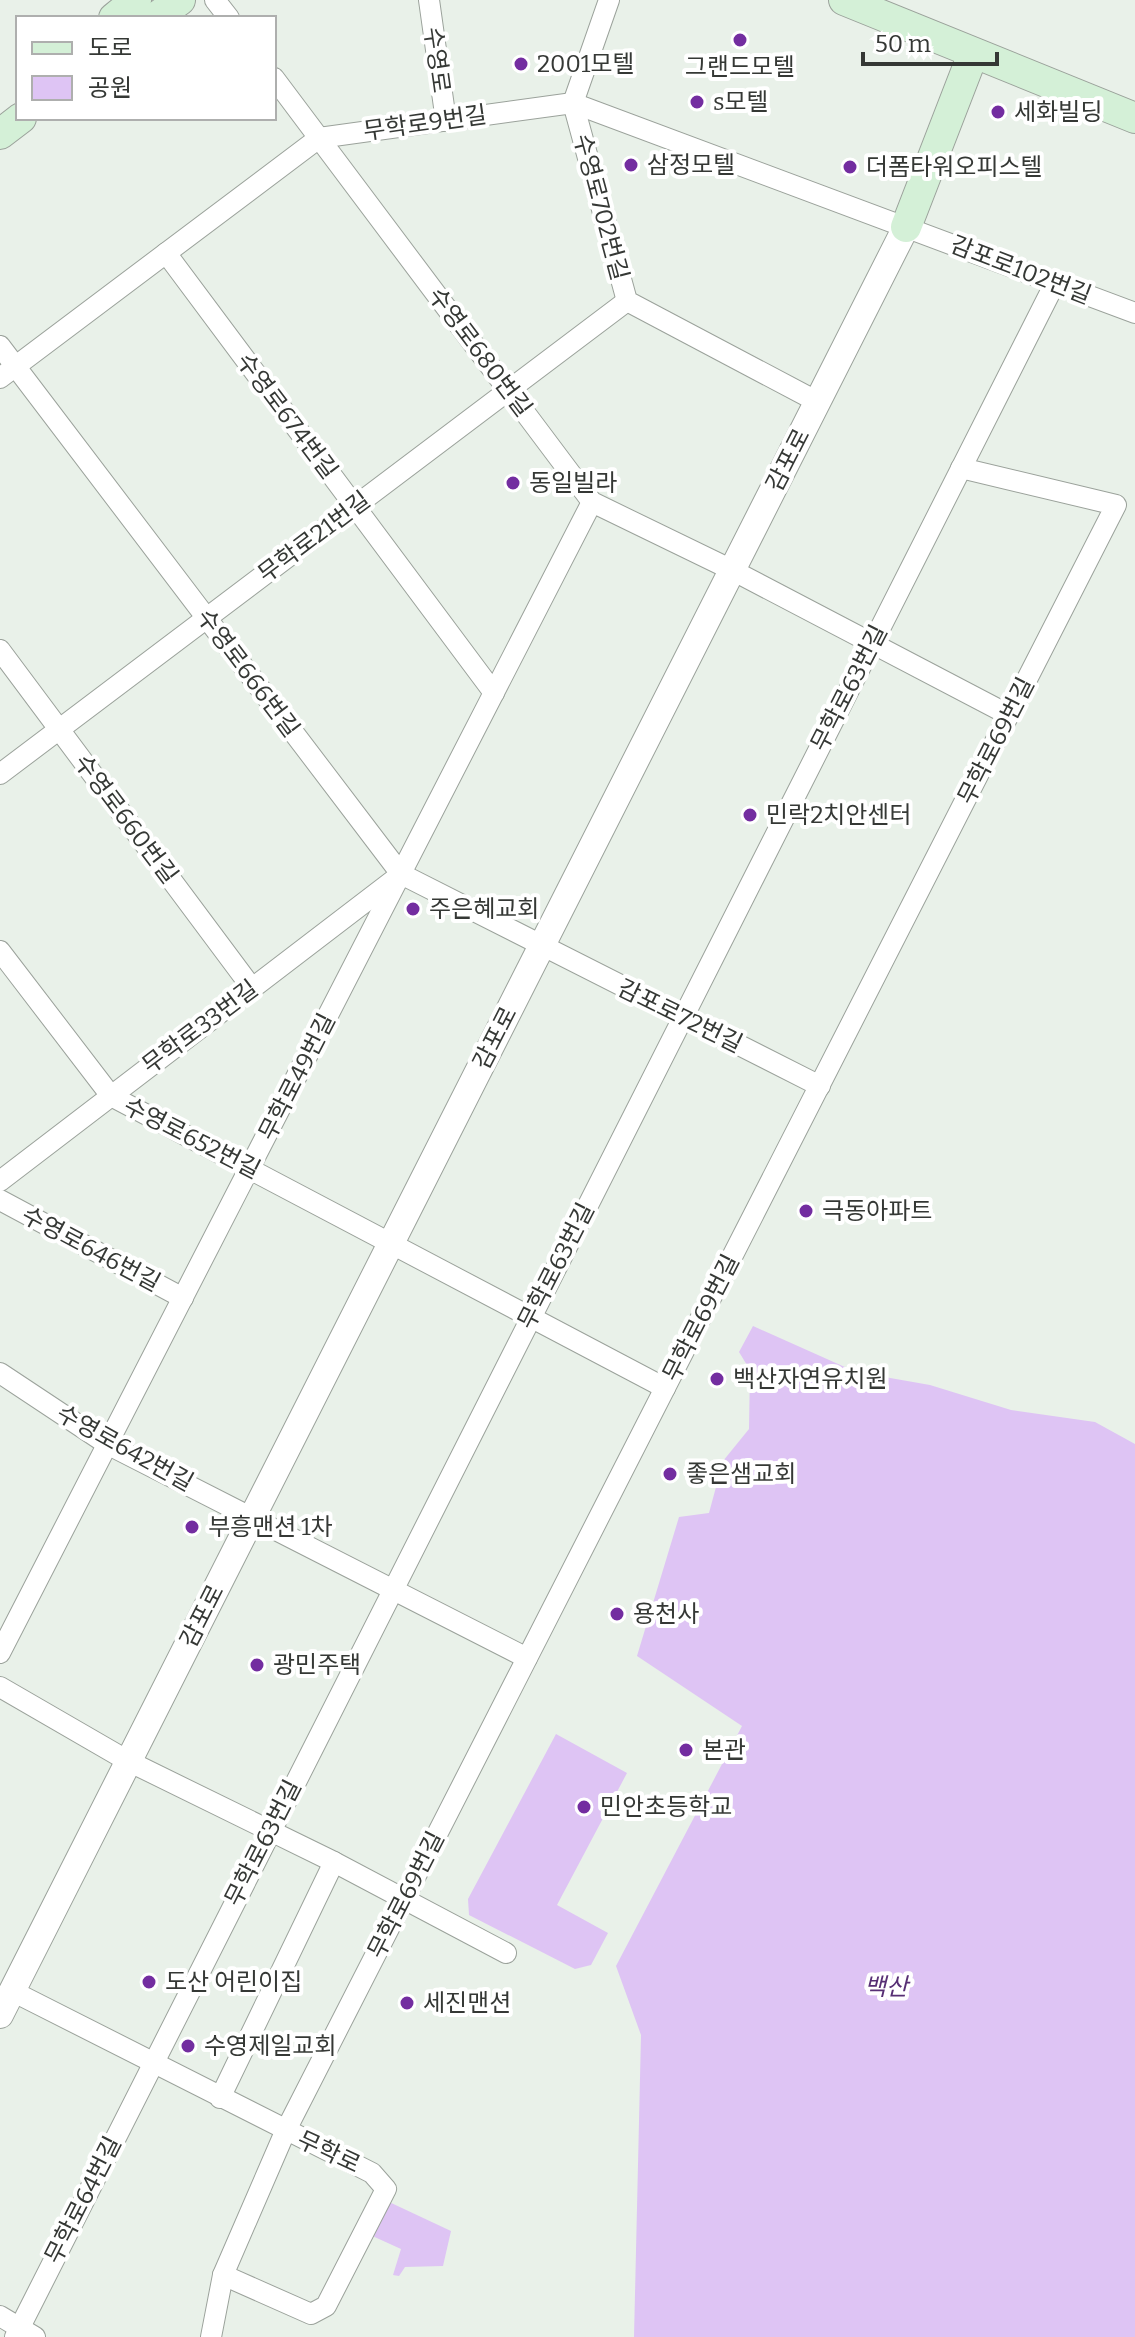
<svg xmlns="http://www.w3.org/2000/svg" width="1135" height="2337" viewBox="0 0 1135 2337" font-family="Bitter,'Noto Sans KR',serif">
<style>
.green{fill:#dec4f4}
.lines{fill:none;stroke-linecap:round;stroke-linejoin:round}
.minor-casing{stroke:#9ba29b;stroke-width:22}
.tertiary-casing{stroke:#9ba29b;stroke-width:28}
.secondary-casing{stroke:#9ba29b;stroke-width:32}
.minor{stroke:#fff;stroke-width:20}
.tertiary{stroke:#fff;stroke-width:26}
.secondary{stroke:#d4f0d7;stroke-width:30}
.poi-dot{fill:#732da0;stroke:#fff;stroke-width:3}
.labels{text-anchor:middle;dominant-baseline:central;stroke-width:8;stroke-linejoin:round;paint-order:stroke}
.street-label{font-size:24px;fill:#353835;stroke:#fff}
.poi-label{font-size:24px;fill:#353835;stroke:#fff;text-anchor:start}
.park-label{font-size:24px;font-style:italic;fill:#572f74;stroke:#fff}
</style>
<rect width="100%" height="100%" fill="#e9f1e9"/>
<g class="green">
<polygon points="753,1326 856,1372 930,1385 1011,1410 1095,1422 1135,1444 1135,2337 634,2337 641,2035 616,1966 742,1726 637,1656 679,1517 709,1513 723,1461 749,1429 750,1370 739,1352"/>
<polygon points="556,1734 627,1773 557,1905 608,1933 591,1965 575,1969 469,1915 468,1899"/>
<polygon points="387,2201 451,2231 443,2266 405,2267 399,2276 393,2275 401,2249 368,2234"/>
</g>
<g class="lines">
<defs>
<g id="minor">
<polyline points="215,0 229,18"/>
<polyline points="429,0 446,121"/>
<polyline points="609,0 573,103 627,301 818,402"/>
<polyline points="274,78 592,502 732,570 1009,715"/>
<polyline points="166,253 494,693"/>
<polyline points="0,346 401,874 820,1086"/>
<polyline points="0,378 319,138 573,103 1135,313"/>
<polyline points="0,650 252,988"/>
<polyline points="0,774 627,301"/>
<polyline points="0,951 111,1096 665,1388"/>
<polyline points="0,1181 395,879"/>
<polyline points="0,1200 183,1298"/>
<polyline points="0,1373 107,1444 527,1658"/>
<polyline points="0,1653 592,502"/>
<polyline points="0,1687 128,1761 334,1862 506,1953"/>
<polyline points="12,1991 372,2173 386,2189 326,2306 311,2314 223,2275"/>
<polyline points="220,2098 334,1862"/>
<polyline points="0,2316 35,2337"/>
<polyline points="15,2337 1055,283"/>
<polyline points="211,2337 223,2275 285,2132 1116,505 961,468"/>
</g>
<polyline id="tertiary" points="0,2015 906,227"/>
<g id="secondary">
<polyline points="844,0 1135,118"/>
<polyline points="114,18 136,0"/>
<polyline points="155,18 180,0"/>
<polyline points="0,134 21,118"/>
<polyline points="906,227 973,54"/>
</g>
</defs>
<use href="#minor" class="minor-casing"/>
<use href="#tertiary" class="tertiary-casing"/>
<use href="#secondary" class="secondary-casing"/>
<use href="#minor" class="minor"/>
<use href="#tertiary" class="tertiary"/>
<use href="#secondary" class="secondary"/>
</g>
<g class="poi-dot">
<circle cx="740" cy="40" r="8"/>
<circle cx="521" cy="64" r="8"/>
<circle cx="697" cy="102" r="8"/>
<circle cx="998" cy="112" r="8"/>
<circle cx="631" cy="165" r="8"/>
<circle cx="850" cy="167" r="8"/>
<circle cx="513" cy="483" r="8"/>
<circle cx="750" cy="815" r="8"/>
<circle cx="413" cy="909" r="8"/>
<circle cx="806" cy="1211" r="8"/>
<circle cx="717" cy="1379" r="8"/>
<circle cx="670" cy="1474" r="8"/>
<circle cx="192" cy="1527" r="8"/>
<circle cx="617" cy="1614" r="8"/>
<circle cx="257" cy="1665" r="8"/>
<circle cx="686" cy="1750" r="8"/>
<circle cx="584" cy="1807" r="8"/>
<circle cx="149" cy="1982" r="8"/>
<circle cx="407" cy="2003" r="8"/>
<circle cx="188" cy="2046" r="8"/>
</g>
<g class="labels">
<g class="street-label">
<text transform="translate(437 60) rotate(82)">수영로</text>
<text transform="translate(425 123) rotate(-8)">무학로9번길</text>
<text transform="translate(601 207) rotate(75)">수영로702번길</text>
<text transform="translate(1021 270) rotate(21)">감포로102번길</text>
<text transform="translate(480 352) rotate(53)">수영로680번길</text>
<text transform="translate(287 416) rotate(53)">수영로674번길</text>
<text transform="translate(788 460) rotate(-63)">감포로</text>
<text transform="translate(314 537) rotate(-37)">무학로21번길</text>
<text transform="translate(248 673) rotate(53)">수영로666번길</text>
<text transform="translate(849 688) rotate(-63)">무학로63번길</text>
<text transform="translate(996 741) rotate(-63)">무학로69번길</text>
<text transform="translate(126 819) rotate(53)">수영로660번길</text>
<text transform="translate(680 1016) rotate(26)">감포로72번길</text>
<text transform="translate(200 1027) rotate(-37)">무학로33번길</text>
<text transform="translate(495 1038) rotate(-63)">감포로</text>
<text transform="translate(297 1077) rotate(-63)">무학로49번길</text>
<text transform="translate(192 1138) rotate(27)">수영로652번길</text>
<text transform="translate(91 1249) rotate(28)">수영로646번길</text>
<text transform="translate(556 1266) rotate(-63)">무학로63번길</text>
<text transform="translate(701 1318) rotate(-63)">무학로69번길</text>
<text transform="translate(125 1448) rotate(29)">수영로642번길</text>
<text transform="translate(202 1616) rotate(-63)">감포로</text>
<text transform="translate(263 1843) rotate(-63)">무학로63번길</text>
<text transform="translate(406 1895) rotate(-63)">무학로69번길</text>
<text transform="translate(329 2152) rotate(25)">무학로</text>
<text transform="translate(83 2200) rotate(-63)">무학로64번길</text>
</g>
<g class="poi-label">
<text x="537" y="64">2001모텔</text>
<text x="740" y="67" text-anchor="middle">그랜드모텔</text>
<text x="713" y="102">s모텔</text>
<text x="1014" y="112">세화빌딩</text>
<text x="647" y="165">삼정모텔</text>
<text x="866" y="167">더폼타워오피스텔</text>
<text x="529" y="483">동일빌라</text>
<text x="766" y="815">민락2치안센터</text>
<text x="429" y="909">주은혜교회</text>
<text x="822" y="1211">극동아파트</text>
<text x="733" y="1379">백산자연유치원</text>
<text x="686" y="1474">좋은샘교회</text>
<text x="208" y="1527">부흥맨션 1차</text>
<text x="633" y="1614">용천사</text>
<text x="273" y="1665">광민주택</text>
<text x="702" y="1750">본관</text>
<text x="600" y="1807">민안초등학교</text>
<text x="165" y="1982">도산 어린이집</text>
<text x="423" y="2003">세진맨션</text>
<text x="204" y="2046">수영제일교회</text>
</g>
<g class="park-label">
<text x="886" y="1987">백산</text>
</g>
</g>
<rect x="16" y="16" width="260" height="104" fill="#ffffff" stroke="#aeafae" stroke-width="2"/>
<rect x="32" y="42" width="40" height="12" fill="#d4f0d7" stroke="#aeafae" stroke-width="2"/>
<text x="88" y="56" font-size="24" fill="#353835">도로</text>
<rect x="32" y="76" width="40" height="24" fill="#dec4f4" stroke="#aeafae" stroke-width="2"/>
<text x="88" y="96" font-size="24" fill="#353835">공원</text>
<path d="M863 52v12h134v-12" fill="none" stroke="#353835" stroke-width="4"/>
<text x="875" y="52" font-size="24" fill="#353835" stroke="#ffffff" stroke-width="6" paint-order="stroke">50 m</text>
</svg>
